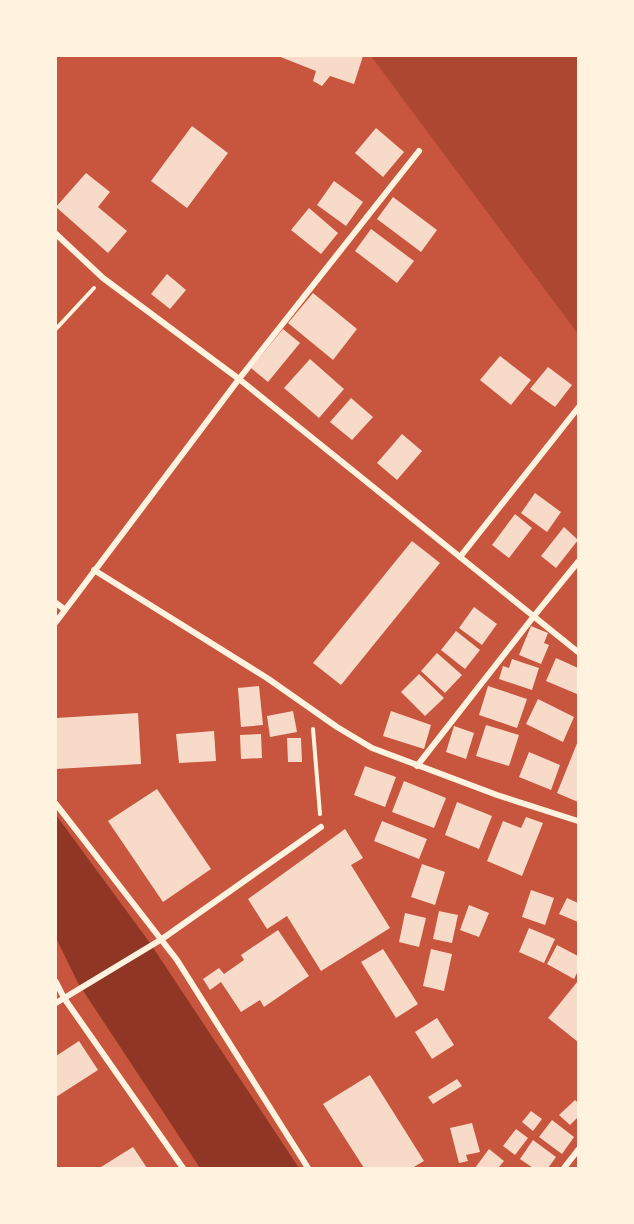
<svg xmlns="http://www.w3.org/2000/svg" width="634" height="1224" viewBox="0 0 634 1224" font-family="Jost,sans-serif">
<style>
.green{fill:#ae4732}
.water{fill:#8f3625}
.building{fill:#f7dbc8}
.lines{fill:none;stroke-linecap:round;stroke-linejoin:round}
.path{stroke:#fff3e0;stroke-width:4}
.minor{stroke:#fff3e0;stroke-width:6}
</style>
<rect width="100%" height="100%" fill="#c8553d"/>
<polygon class="green" points="371,56 578,56 578,334"/>
<polygon class="water" points="56,815 150,943 299,1168 200,1168 78,983 56,938"/>
<g class="building">
<polygon points="278,56 363,56 354,84 330,76 322,86 313,81 316,71"/>
<polygon points="192,126 228,153 187,208 151,181"/>
<polygon points="376,128 404,152 383,177 355,153"/>
<polygon points="86,173 110,192 98,207 127,231 108,253 56,207"/>
<polygon points="334,181 363,202 346,226 317,205"/>
<polygon points="393,197 437,230 421,252 377,219"/>
<polygon points="309,208 338,233 321,254 291,230"/>
<polygon points="371,229 414,261 397,283 355,251"/>
<polygon points="167,274 186,290 170,309 151,294"/>
<polygon points="313,293 357,329 333,360 288,323"/>
<polygon points="283,329 300,343 268,382 251,368"/>
<polygon points="500,356 531,380 511,405 480,380"/>
<polygon points="310,359 344,389 319,418 284,388"/>
<polygon points="548,367 572,385 555,407 530,389"/>
<polygon points="351,398 373,417 352,440 330,422"/>
<polygon points="402,434 422,451 397,480 377,463"/>
<polygon points="535,493 561,512 547,532 521,513"/>
<polygon points="515,514 532,528 509,558 492,545"/>
<polygon points="564,527 578,540 556,568 541,556"/>
<polygon points="412,541 440,563 341,685 313,663"/>
<polygon points="474,607 497,624 482,645 459,628"/>
<polygon points="531,626 548,633 544,643 549,645 541,664 519,655"/>
<polygon points="456,631 480,650 465,669 441,650"/>
<polygon points="437,653 462,675 445,693 421,671"/>
<polygon points="556,658 578,668 577,694 546,681"/>
<polygon points="512,659 539,668 532,690 499,679 503,666 509,668"/>
<polygon points="419,674 444,698 425,716 401,692"/>
<polygon points="259,686 263,725 241,727 238,688"/>
<polygon points="488,686 527,699 517,728 479,715"/>
<polygon points="538,699 574,717 563,742 526,724"/>
<polygon points="293,711 297,732 270,737 267,716"/>
<polygon points="391,711 431,725 424,749 383,736"/>
<polygon points="138,713 141,764 56,769 56,718"/>
<polygon points="486,725 519,735 509,766 476,756"/>
<polygon points="454,726 474,733 466,759 446,752"/>
<polygon points="214,731 216,761 179,763 176,734"/>
<polygon points="261,734 262,758 241,759 240,735"/>
<polygon points="287,738 301,738 302,762 288,762"/>
<polygon points="578,741 578,802 557,793"/>
<polygon points="529,752 560,765 551,790 519,777"/>
<polygon points="365,766 396,777 385,807 354,795"/>
<polygon points="404,781 446,798 434,828 392,812"/>
<polygon points="157,789 211,869 163,902 108,821"/>
<polygon points="457,802 492,816 479,849 445,835"/>
<polygon points="526,817 543,823 522,876 487,861 503,821 521,828"/>
<polygon points="382,821 427,839 419,859 374,841"/>
<polygon points="345,829 363,858 351,865 390,928 321,971 287,916 267,929 248,899"/>
<polygon points="422,864 445,872 435,905 411,897"/>
<polygon points="531,890 554,898 545,925 522,917"/>
<polygon points="567,898 578,903 578,922 559,914"/>
<polygon points="469,905 489,913 479,937 460,930"/>
<polygon points="439,911 458,915 452,943 433,939"/>
<polygon points="405,913 426,918 419,947 399,942"/>
<polygon points="529,928 555,939 544,963 519,952"/>
<polygon points="278,930 309,976 264,1007 260,1000 241,1012 221,982 210,990 203,979 219,968 224,974 244,960 241,955"/>
<polygon points="557,945 578,956 578,971 574,979 547,964"/>
<polygon points="383,949 418,1004 396,1018 361,962"/>
<polygon points="431,949 452,954 444,991 423,986"/>
<polygon points="578,981 578,1042 548,1018"/>
<polygon points="437,1018 454,1045 432,1059 415,1032"/>
<polygon points="79,1041 98,1070 56,1097 56,1056"/>
<polygon points="370,1075 424,1161 412,1168 364,1168 323,1104"/>
<polygon points="457,1079 462,1086 433,1104 428,1097"/>
<polygon points="575,1100 578,1103 578,1117 570,1125 559,1115"/>
<polygon points="531,1111 542,1119 533,1131 522,1122"/>
<polygon points="552,1120 574,1137 562,1154 539,1137"/>
<polygon points="472,1123 480,1152 466,1155 468,1161 459,1163 450,1128"/>
<polygon points="516,1129 528,1138 515,1155 503,1146"/>
<polygon points="533,1140 556,1157 548,1168 533,1168 520,1159"/>
<polygon points="133,1147 147,1168 102,1168 101,1167"/>
<polygon points="489,1149 504,1161 498,1168 475,1168"/>
</g>
<g class="lines">
<g class="path">
<polyline points="56,329 94,288"/>
<polyline points="313,729 320,814"/>
</g>
<g class="minor">
<polyline points="56,234 103,278 239,379 578,652"/>
<polyline points="460,557 578,408"/>
<polyline points="94,570 267,678 337,727 372,748 497,795 578,821"/>
<polyline points="56,603 64,609"/>
<polyline points="56,622 239,379 419,151"/>
<polyline points="417,766 534,616 578,562"/>
<polyline points="56,804 177,960 308,1168"/>
<polyline points="56,982 64,998 183,1168"/>
<polyline points="56,1003 162,939 321,827"/>
<polyline points="564,1168 578,1150"/>
</g>
</g>
<rect width="634" height="1224" fill="none" stroke="#fff3e0" stroke-width="114"/>
</svg>
